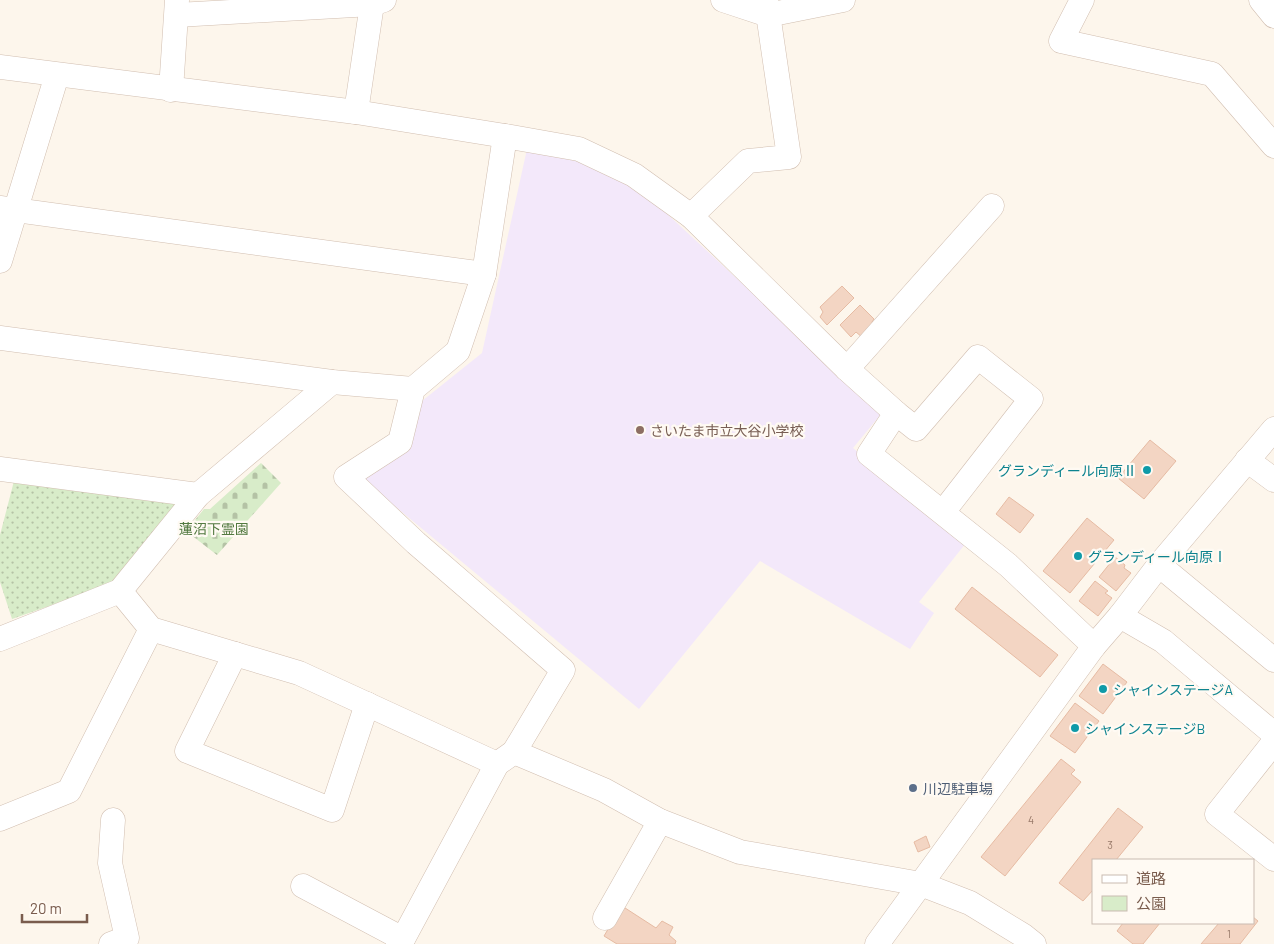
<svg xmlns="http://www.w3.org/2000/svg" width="1274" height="944" viewBox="0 0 1274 944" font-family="Barlow,'Noto Sans JP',sans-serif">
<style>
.education{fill:#f3e8fa}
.green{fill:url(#green-dots)}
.cemetery{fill:url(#cemetery-stones)}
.building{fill:#f3d5c3;stroke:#e6bba3}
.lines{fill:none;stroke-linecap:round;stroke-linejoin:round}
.minor-casing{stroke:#d1beb0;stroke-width:25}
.minor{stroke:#fff;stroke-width:24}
.education-dot{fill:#8d6e63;stroke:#fffaf3;stroke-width:2}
.culture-dot{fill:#0f9aa8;stroke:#fffaf3;stroke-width:2}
.service-dot{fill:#5c6f8a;stroke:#fffaf3;stroke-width:2}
.labels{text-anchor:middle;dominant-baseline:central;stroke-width:4.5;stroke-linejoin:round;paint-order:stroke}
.number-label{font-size:11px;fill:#987a6a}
.education-label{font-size:14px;fill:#785e54;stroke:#fffaf3;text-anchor:start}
.culture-label{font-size:14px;fill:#0d838f;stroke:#fffaf3;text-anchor:start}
.park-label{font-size:14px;fill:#537a41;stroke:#fffaf3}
.service-label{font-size:14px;fill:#4e5e75;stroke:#fffaf3;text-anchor:start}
</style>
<defs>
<pattern id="green-dots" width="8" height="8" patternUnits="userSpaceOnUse" patternTransform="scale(1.25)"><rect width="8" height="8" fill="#d8ecc9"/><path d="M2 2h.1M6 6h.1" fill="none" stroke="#b4c2a5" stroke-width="1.8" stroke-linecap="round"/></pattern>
<pattern id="cemetery-stones" width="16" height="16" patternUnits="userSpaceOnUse" patternTransform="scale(1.25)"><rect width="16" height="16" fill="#d8ecc9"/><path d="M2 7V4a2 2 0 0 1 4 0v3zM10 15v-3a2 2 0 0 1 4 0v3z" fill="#b4c2a5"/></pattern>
</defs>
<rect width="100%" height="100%" fill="#fdf6ec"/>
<polygon class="education" points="527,149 623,173 882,413 853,448 966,543 919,602 934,613 910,649 760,561 639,709 361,478 422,401 482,353"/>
<polygon class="green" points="14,481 178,503 126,579 12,619 0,582 0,535"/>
<polygon class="cemetery" points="261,463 281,483 217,555 186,531 204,509 210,509"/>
<g class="building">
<polygon points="842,286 854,298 827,325 820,317 823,312 820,307"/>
<polygon points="860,305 874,319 872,322 874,325 863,338 856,332 851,337 840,325"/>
<polygon points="1150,440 1176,461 1144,499 1118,478"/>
<polygon points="1009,497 1034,515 1020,533 996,514"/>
<polygon points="1087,518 1114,540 1070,593 1043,571"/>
<polygon points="1115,557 1125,565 1124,568 1131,573 1116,591 1099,577"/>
<polygon points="1095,581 1108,591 1105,593 1112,598 1098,616 1079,601"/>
<polygon points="972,587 1058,655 1040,677 955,609"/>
<polygon points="1103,664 1127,682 1103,714 1079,696"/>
<polygon points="1075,703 1099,721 1075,753 1050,736"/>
<polygon points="1061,759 1075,770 1071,774 1081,782 1005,876 981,857"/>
<polygon points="1118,808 1143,827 1116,860 1093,860 1093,890 1083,901 1059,883"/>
<polygon points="926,836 930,847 918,852 914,842"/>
<polygon points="622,906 656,928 662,921 673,927 669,935 676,941 675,944 617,944 604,936"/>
<polygon points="1253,917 1258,921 1240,944 1201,944 1219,923 1253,923"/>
<polygon points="1123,923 1160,923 1143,944 1133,944 1117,931"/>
</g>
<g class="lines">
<defs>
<g id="minor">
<polyline points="723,0 768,15 843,0"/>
<polyline points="1082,0 1061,41 1212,74 1274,146"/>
<polyline points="1261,0 1274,16"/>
<polyline points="177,15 372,4 384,0"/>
<polyline points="0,67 356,112 505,136 579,149 634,175 691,216 847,369 896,413 869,454 1008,565 1094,646"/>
<polyline points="171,90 177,0"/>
<polyline points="356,112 372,4 370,0"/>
<polyline points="0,208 484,274"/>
<polyline points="691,216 748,161 789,157 766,0"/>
<polyline points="0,261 57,75"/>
<polyline points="0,338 332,382 413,389"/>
<polyline points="847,369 992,206"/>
<polyline points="896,413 916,429 978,357 1031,399 943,512"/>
<polyline points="1247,460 1274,480"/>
<polyline points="0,469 198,495"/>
<polyline points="1159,565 1274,660"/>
<polyline points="120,591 151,629 299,673 497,764"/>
<polyline points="1120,616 1163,641 1274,734"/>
<polyline points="0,639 120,591 198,495 332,382"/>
<polyline points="235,654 187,751 332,810 367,704"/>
<polyline points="1274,742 1217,814 1274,859"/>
<polyline points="514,752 604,790 660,821 740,852 921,884 970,903 1024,936 1034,944"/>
<polyline points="0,819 69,791 151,629"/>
<polyline points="303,886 403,939"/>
<polyline points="605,918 660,821"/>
<polyline points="111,944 127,938 110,863 113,820"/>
<polyline points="398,944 403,939 497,764 514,752 563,670 416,543 346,477 400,442 413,389 458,351 484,274 505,136"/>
<polyline points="877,944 1094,646 1120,616 1159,565 1274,429"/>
</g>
</defs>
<use href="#minor" class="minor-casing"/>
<use href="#minor" class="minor"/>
</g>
<circle class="education-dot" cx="640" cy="430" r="5"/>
<g class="culture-dot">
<circle cx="1147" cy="470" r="5"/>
<circle cx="1078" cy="556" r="5"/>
<circle cx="1103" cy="689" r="5"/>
<circle cx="1075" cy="728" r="5"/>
</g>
<circle class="service-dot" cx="913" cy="788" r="5"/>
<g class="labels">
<g class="number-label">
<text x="1031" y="819">4</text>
<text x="1110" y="844">3</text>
<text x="1229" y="933">1</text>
</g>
<g class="education-label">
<text x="650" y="430">さいたま市立大谷小学校</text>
</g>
<g class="culture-label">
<text x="1137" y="470" text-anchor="end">グランディール向原Ⅱ</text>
<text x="1088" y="556">グランディール向原Ⅰ</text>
<text x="1113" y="689">シャインステージA</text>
<text x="1085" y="728">シャインステージB</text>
</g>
<g class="park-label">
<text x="214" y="528">蓮沼下霊園</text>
</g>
<g class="service-label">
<text x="923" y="788">川辺駐車場</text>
</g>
</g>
<rect x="1092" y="859" width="162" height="65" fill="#fffaf3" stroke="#cabbb1"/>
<rect x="1102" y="875" width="25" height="8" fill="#ffffff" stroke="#cabbb1"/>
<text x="1136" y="884" font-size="15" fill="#7a5c4d">道路</text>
<rect x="1102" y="896" width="25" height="15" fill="#d8ecc9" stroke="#cabbb1"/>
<text x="1136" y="909" font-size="15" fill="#7a5c4d">公園</text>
<path d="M22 914v8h65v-8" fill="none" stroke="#7a5c4d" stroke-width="2.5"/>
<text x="30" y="914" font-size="15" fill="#7a5c4d" stroke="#fffaf3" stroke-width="4" paint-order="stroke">20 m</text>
</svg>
